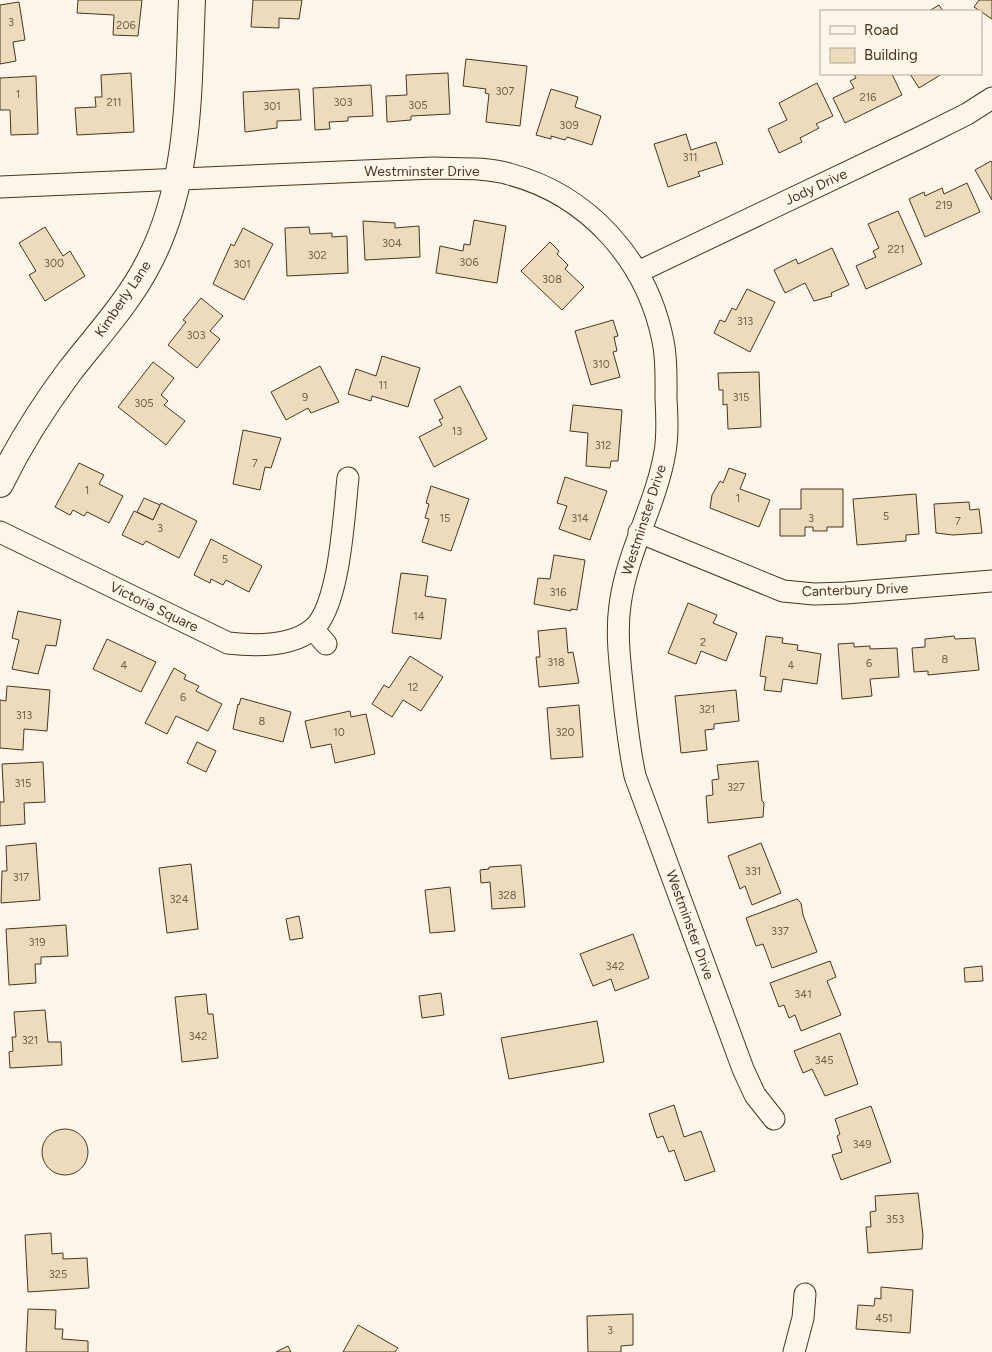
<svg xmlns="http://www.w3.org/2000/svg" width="992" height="1352" viewBox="0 0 992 1352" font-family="Figtree,sans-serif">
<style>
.building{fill:#ecdcbc;stroke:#4a3520}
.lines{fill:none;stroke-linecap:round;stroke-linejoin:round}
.minor-casing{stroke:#4a3520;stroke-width:23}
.tertiary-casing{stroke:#4a3520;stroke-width:28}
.minor{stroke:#fbf6e9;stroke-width:21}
.tertiary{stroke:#fbf6e9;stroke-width:26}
.labels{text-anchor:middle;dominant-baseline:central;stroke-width:4;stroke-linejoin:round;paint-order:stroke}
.number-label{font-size:11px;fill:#725f47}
.street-label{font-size:14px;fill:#4a3520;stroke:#fbf6e9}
</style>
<rect width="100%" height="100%" fill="#fbf6e9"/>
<g class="building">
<polygon points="78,0 142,0 138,36 113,35 114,15 77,13"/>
<polygon points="253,0 302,0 299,19 279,18 279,28 251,27"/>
<polygon points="979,0 992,0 992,19 974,7"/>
<polygon points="19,2 25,40 13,42 16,61 0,64 0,5"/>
<polygon points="939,5 943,11 929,11"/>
<polygon points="466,59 527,66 520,126 486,122 489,94 485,93 486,89 463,86"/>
<polygon points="131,73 134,132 77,135 75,108 96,107 95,97 102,97 101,75"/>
<polygon points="448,73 450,114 411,116 411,120 387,122 386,96 407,95 406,75"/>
<polygon points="854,74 892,74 902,95 845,123 833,98 854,88 850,81 856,78"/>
<polygon points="910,74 942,74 919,88"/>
<polygon points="36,76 38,134 11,135 10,110 0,110 0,78"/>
<polygon points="817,83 833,116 816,124 819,128 800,138 802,142 779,153 768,129 787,120 779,103"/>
<polygon points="371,85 373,116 348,117 348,121 329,122 330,129 315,130 313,88"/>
<polygon points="299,89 301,120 277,121 277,128 245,132 243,92"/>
<polygon points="551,89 578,97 575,107 601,116 592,145 567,137 565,140 551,136 551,139 536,135"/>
<polygon points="686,134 691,150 716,142 723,164 698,172 700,176 668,187 654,144"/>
<polygon points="991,161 992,163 992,200 975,170"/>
<polygon points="967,183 980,212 925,237 909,199 924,192 925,196 942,188 944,194"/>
<polygon points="898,211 922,264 866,289 856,266 876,257 873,251 879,248 868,224"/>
<polygon points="474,220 506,226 497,283 436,273 440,246 463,251 464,244 470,245"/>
<polygon points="363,221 395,223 395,228 419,226 420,257 365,260"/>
<polygon points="45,227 63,256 70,251 85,276 45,301 29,275 36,271 19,243"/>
<polygon points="309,227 310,234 332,233 332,237 347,236 348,273 287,276 285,228"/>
<polygon points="243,228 273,244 244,300 213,284 231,244 234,246"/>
<polygon points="550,242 559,251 557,254 568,265 565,269 584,287 562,310 521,271"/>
<polygon points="832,248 849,285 831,293 832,296 814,301 805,283 785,293 774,270 796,259 798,264"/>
<polygon points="747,289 775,302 750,352 714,333 720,320 725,322 732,308 736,310"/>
<polygon points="201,298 223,316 210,331 220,339 197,368 168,345 186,322 183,320"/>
<polygon points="613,320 618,336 614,337 617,351 613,352 620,377 591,385 575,331"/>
<polygon points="382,356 420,368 408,407 372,396 371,401 348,394 356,369 376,376"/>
<polygon points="153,362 174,378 161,395 168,401 164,405 185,421 166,445 118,407"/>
<polygon points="320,366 339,402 311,413 308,408 286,420 271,392"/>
<polygon points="759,372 761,427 728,429 727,404 723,405 723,390 719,390 718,373"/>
<polygon points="460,386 487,439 434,467 419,437 442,425 439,420 443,418 434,400"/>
<polygon points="573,405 622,410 618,461 611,461 610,468 586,466 588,433 570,431"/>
<polygon points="243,430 281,438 271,468 265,467 260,490 233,484"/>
<polygon points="79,463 104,475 99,484 123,496 109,523 87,512 84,516 73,510 70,515 55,507"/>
<polygon points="729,468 746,474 740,489 770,500 759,527 710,508 712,495 720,481 723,483"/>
<polygon points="565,477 607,491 590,540 559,529 567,506 557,503"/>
<polygon points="431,486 469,499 451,551 422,542 429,519 425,518 429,504 426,503"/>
<polygon points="801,489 843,489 843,527 827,527 827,531 813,531 813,527 805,527 805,536 780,536 780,509 801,509"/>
<polygon points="916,494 919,534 906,535 906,541 857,545 853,499"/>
<polygon points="144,498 160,505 153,520 137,512"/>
<polygon points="969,502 970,510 979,509 982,533 953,535 936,533 934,504"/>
<polygon points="161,503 197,521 179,558 146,541 143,545 122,535 134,511 153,520"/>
<polygon points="211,539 262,566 249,592 226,580 223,585 211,579 210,583 194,575"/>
<polygon points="554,555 585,560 577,610 571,609 571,611 534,604 538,578 550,579"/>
<polygon points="401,573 428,576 425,596 446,599 441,639 392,633"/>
<polygon points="688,603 717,615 713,623 737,633 726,661 701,651 696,664 668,653"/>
<polygon points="18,611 61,620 56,646 46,645 38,674 12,669 19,640 12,638"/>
<polygon points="566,628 568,653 573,652 579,683 539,687 536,657 540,657 538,631"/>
<polygon points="766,636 783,638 782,643 798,645 797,650 821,654 817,684 783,679 781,692 764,690 766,677 760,676"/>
<polygon points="954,636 955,639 975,638 979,670 928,675 928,671 914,672 912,648 925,647 925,639"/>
<polygon points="107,639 156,662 141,692 93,669"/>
<polygon points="854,643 854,647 870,646 870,649 897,648 899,677 870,679 872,696 842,699 838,644"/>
<polygon points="410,656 443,677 421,711 403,700 392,717 372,704 384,685 389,688"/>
<polygon points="174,668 186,675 184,679 199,686 196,691 222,704 208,731 176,716 167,734 145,723"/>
<polygon points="7,686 50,690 47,731 24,729 23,750 0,748 0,700 6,701"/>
<polygon points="736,690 739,721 714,724 714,729 705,730 707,750 681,753 675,696"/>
<polygon points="241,698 291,712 283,742 233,729 238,704 239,705"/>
<polygon points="579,705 583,757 551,759 547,708"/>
<polygon points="350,711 351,717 366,714 375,754 335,763 331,744 311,748 305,721"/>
<polygon points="197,742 216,751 206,772 187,763"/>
<polygon points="758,761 762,801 764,803 763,817 708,823 706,796 713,795 712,780 719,779 717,765"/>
<polygon points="43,762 45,802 24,803 25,824 0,826 0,802 4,802 2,764"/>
<polygon points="36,843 40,900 1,903 2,871 7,871 6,846"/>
<polygon points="761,843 781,893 752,905 745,886 740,889 728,856"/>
<polygon points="191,864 198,929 167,933 159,868"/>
<polygon points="521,865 525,907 492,909 490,882 481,883 480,870 489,869 489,867"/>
<polygon points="450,887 455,931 430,933 425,890"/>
<polygon points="797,899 801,903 803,915 817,952 772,968 763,944 756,946 746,918"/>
<polygon points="299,916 303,938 290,940 286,919"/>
<polygon points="66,925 68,956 41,957 41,964 35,964 36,983 9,985 6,929"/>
<polygon points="633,934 649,978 615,991 611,979 593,986 580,954"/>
<polygon points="830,961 836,977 827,981 841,1015 801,1031 795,1015 789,1018 784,1005 779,1007 770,983"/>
<polygon points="982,966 983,981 965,982 964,968"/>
<polygon points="441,993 444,1015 422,1018 419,996"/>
<polygon points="206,994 208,1014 213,1014 218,1058 182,1062 175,997"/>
<polygon points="45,1010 48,1042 61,1042 62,1065 10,1068 9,1052 13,1051 12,1037 16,1037 14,1012"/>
<polygon points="597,1021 604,1062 509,1079 501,1038"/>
<polygon points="840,1033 858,1084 825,1096 812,1069 803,1073 794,1051"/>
<polygon points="674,1105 684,1137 701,1131 715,1171 685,1181 674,1150 669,1152 663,1136 657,1138 649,1114"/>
<polygon points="871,1106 891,1162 841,1180 832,1155 842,1152 837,1136 840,1134 835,1119"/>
<circle cx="65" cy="1152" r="23"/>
<polygon points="918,1193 923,1235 922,1249 868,1253 866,1227 871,1227 870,1212 876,1211 875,1196"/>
<polygon points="51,1233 52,1254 63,1253 63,1259 87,1258 89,1288 28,1292 25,1235"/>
<polygon points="881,1287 913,1290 910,1333 856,1329 858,1305 874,1306 875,1298 881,1299"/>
<polygon points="28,1309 56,1310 55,1329 63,1329 62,1339 88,1341 88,1352 26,1352"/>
<polygon points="633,1314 633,1345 621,1346 621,1352 588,1352 587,1316"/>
<polygon points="358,1325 398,1348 395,1352 343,1352"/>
<polygon points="288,1346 291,1352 276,1352"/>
</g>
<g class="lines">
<defs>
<g id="minor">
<path d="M0,187L433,168C458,169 485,167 509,174C589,195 647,261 663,341C667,360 666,379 666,398C667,416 668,434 665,452C656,505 627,551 620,605C616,633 620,664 623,692C626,720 629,748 635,776L743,1069L755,1095L774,1119"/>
<polyline points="638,272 919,138 967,114 992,98"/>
<path d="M0,532L228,643C254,646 291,647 313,629C340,606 344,513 348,478"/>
<polyline points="639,532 783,591 814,594 846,593 992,581"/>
<polyline points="313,629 326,644"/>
<polyline points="794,1352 803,1318 805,1294"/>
</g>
<path id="tertiary" d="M0,484C19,445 43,407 69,372C96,337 129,302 149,262C191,181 188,89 192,0"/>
</defs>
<use href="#minor" class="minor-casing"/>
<use href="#tertiary" class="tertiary-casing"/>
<use href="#minor" class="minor"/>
<use href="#tertiary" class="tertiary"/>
</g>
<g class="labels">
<g class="number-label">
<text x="11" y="22">3</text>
<text x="126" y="25">206</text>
<text x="505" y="91">307</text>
<text x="18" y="94">1</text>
<text x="868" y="97">216</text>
<text x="114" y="102">211</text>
<text x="343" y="102">303</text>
<text x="418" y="105">305</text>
<text x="272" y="106">301</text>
<text x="569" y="125">309</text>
<text x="690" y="157">311</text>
<text x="944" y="205">219</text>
<text x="392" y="243">304</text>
<text x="896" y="249">221</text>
<text x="317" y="255">302</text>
<text x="469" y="262">306</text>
<text x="54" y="263">300</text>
<text x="242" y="264">301</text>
<text x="552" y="279">308</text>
<text x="745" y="321">313</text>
<text x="196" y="335">303</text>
<text x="601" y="364">310</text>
<text x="383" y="385">11</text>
<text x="305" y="397">9</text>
<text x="741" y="397">315</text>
<text x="144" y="403">305</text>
<text x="457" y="431">13</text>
<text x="603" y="445">312</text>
<text x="255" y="463">7</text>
<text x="87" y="490">1</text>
<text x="738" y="498">1</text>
<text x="886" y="516">5</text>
<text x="445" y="518">15</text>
<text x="580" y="518">314</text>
<text x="811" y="518">3</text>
<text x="958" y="521">7</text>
<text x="160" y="528">3</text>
<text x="225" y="559">5</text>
<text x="558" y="592">316</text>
<text x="419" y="616">14</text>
<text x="703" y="642">2</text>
<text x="945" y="659">8</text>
<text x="556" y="662">318</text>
<text x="869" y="663">6</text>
<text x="124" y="665">4</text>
<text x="791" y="665">4</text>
<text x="413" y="687">12</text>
<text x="183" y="697">6</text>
<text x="707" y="709">321</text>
<text x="24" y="715">313</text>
<text x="262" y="721">8</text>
<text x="339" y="732">10</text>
<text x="565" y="732">320</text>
<text x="23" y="783">315</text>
<text x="736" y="787">327</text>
<text x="753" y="871">331</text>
<text x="21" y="877">317</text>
<text x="507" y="895">328</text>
<text x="179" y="899">324</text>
<text x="780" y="931">337</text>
<text x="37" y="942">319</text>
<text x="615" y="966">342</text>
<text x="803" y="994">341</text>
<text x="198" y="1036">342</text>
<text x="30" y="1040">321</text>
<text x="824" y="1060">345</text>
<text x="862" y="1144">349</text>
<text x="895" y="1219">353</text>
<text x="58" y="1274">325</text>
<text x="884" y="1318">451</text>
<text x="610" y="1330">3</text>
</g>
<g class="street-label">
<text x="422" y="171">Westminster Drive</text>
<text transform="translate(816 187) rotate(-25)">Jody Drive</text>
<text transform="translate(123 299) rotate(-56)">Kimberly Lane</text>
<text transform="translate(644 520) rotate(-72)">Westminster Drive</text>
<text transform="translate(855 590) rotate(-2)">Canterbury Drive</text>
<text transform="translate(154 607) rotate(26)">Victoria Square</text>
<text transform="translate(690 925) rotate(70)">Westminster Drive</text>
</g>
</g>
<rect x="820" y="10" width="162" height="65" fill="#fbf6e9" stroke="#b4a999"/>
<rect x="830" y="26" width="25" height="8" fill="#fbf6e9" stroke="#b4a999"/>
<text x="864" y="35" font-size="15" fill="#4a3520">Road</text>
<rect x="830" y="48" width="25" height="15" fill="#ecdcbc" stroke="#b4a999"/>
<text x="864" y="60" font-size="15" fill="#4a3520">Building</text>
</svg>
